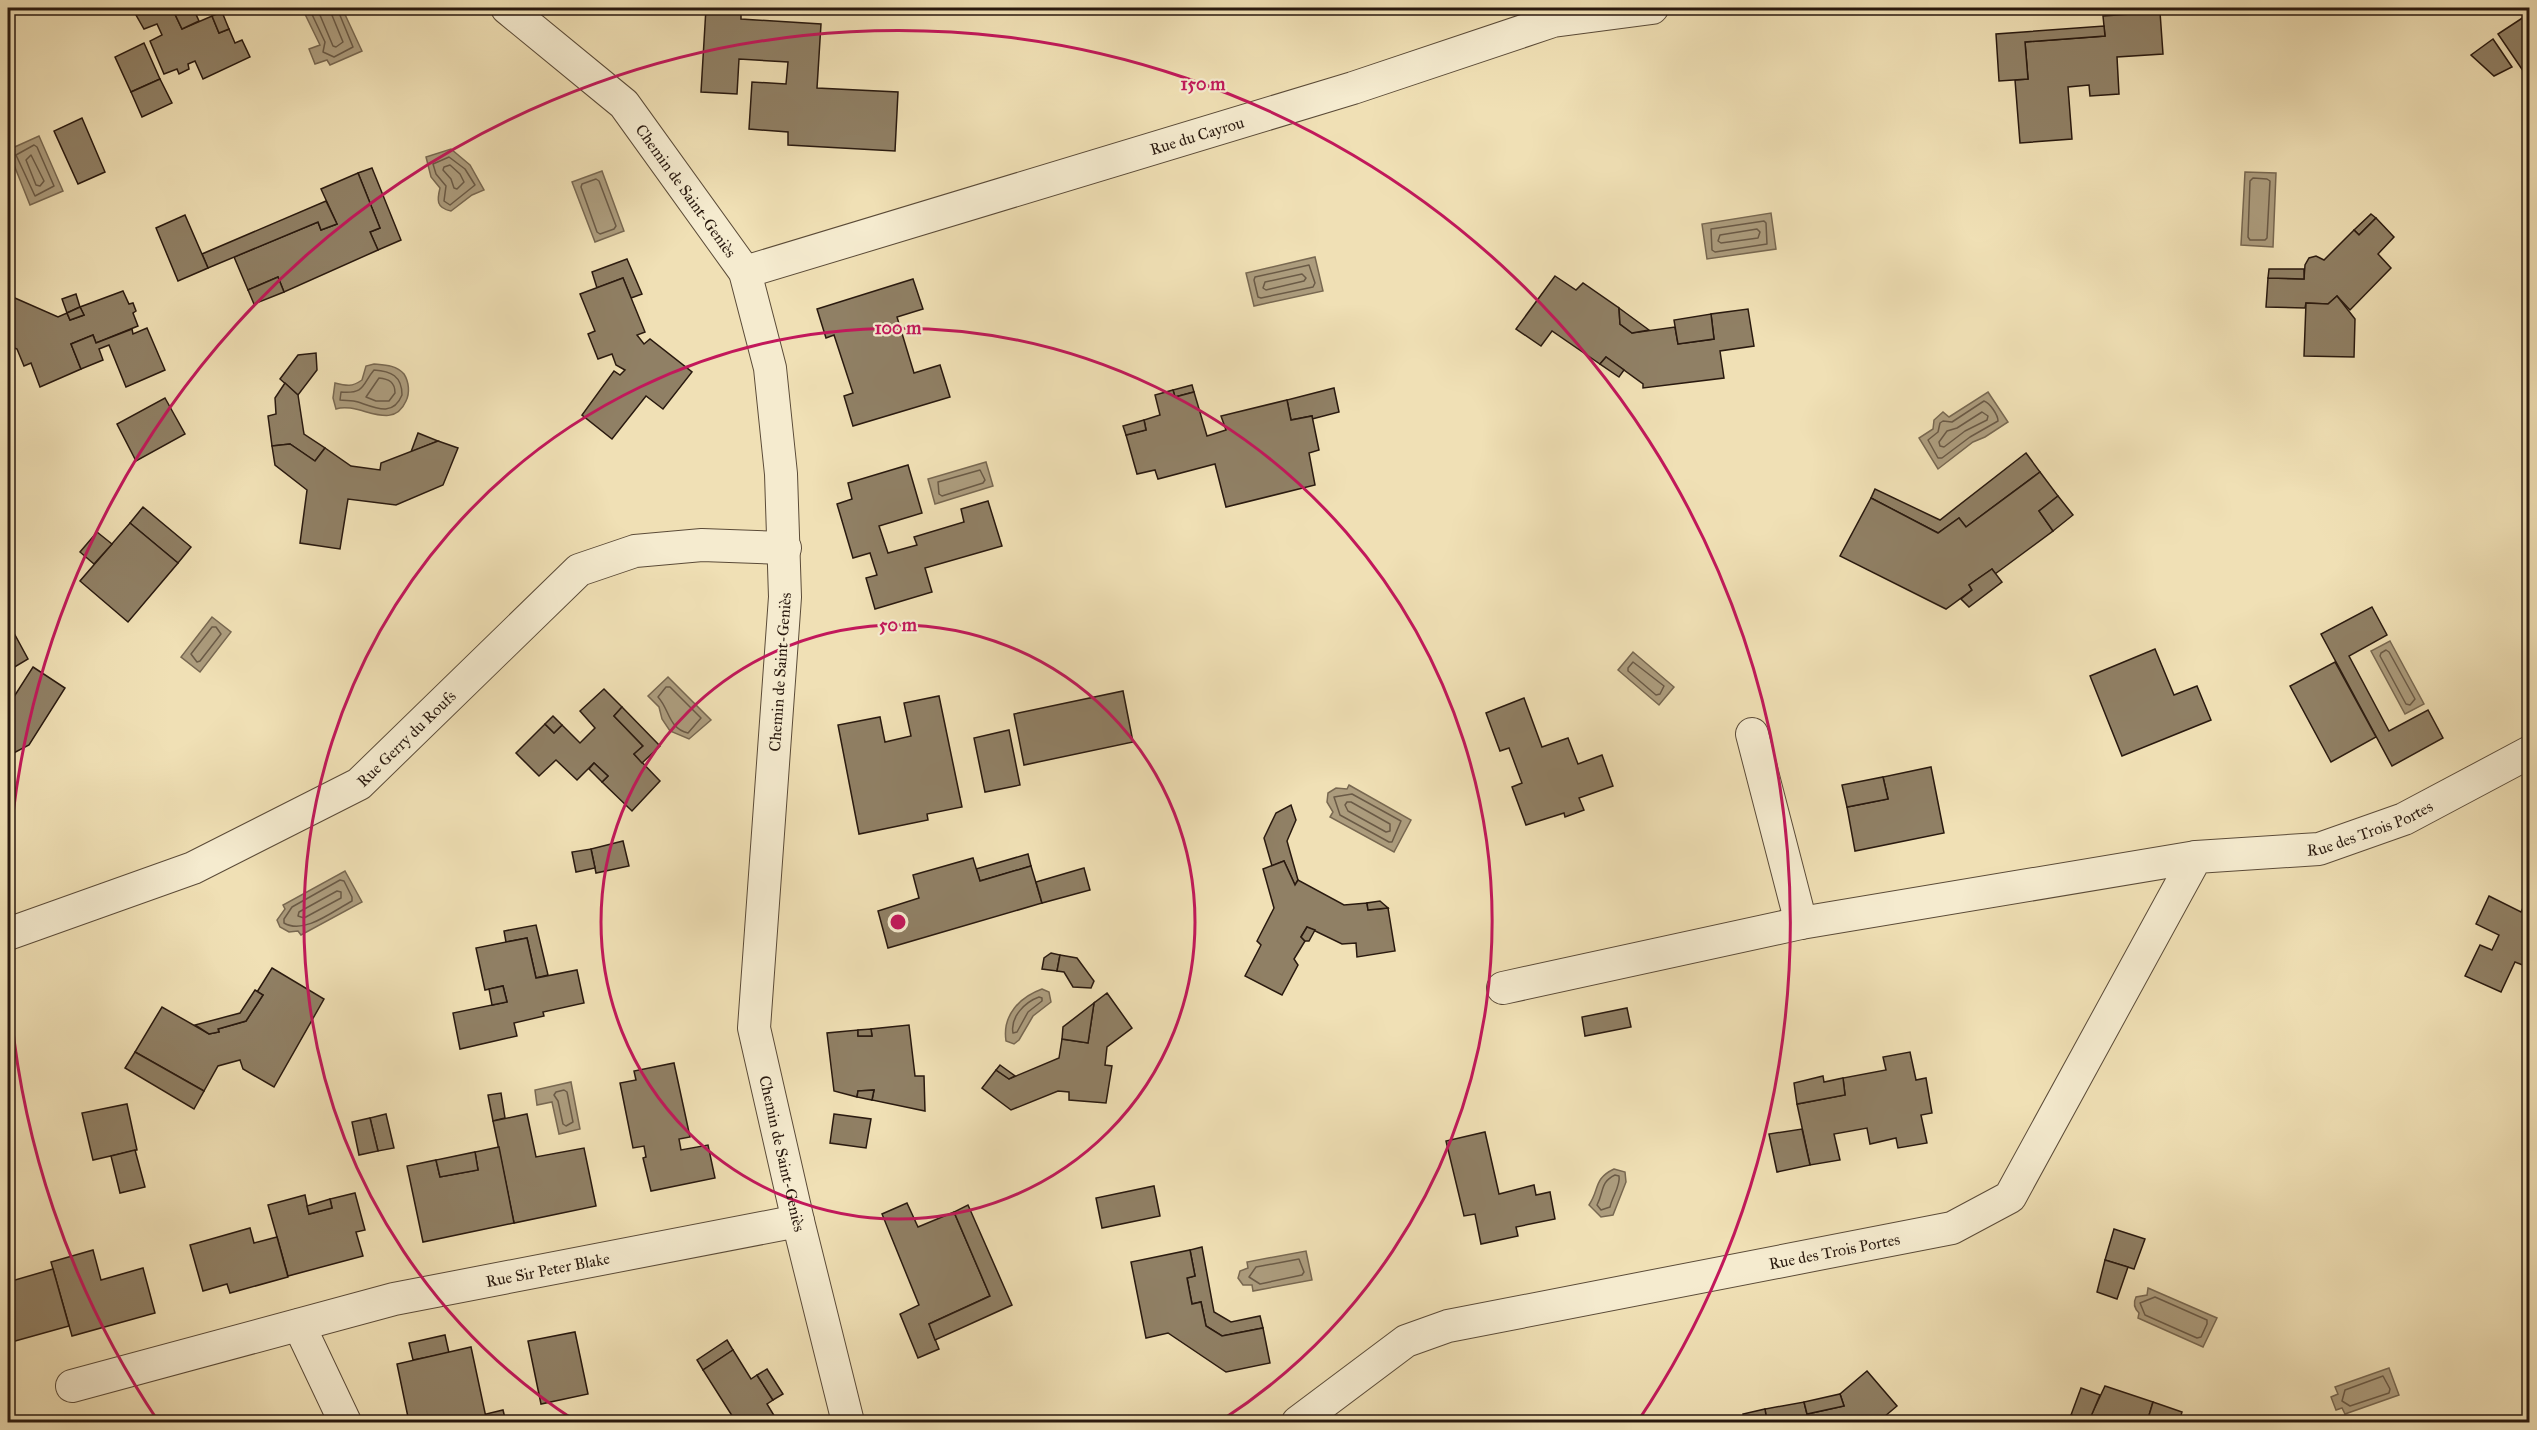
<svg xmlns="http://www.w3.org/2000/svg" width="2537" height="1430" viewBox="0 0 2537 1430" font-family="'IM FELL Great Primer',serif">
<style>
.water{fill:#ac9c7d;stroke:#786851;stroke-width:1.5}
.lines{fill:none;stroke-linecap:round;stroke-linejoin:round}
.shore{stroke:#6a5a46;stroke-width:1.5}
.building{fill:#908065;stroke:#29190f;stroke-width:1.5}
.minor-casing{stroke:#5b4b38;stroke-width:34}
.minor{stroke:#f5ebcf;stroke-width:32}
.ring{fill:none;stroke:#c2185b;stroke-width:3}
.labels{text-anchor:middle;dominant-baseline:central;stroke-width:4.5;stroke-linejoin:round;paint-order:stroke}
.street-label{font-size:16px;fill:#29190f;stroke:#f5ebcf}
.centre{fill:#c2185b;stroke:#f5ebcf;stroke-width:3}
.ring-label{font-size:18px;text-anchor:middle;font-weight:bold;fill:#c2185b;stroke:#f5ebcf;stroke-width:4.5;stroke-linejoin:round;paint-order:stroke}
</style>
<rect width="100%" height="100%" fill="#f0e0b5"/>
<filter id="stains"><feTurbulence type="fractalNoise" baseFrequency=".00333" numOctaves="4"/><feColorMatrix values="0 0 0 0 .2 0 0 0 0 .09 0 0 0 0 .02 0 0 0 .5 -.17"/></filter>
<radialGradient id="worn" r=".72"><stop offset=".6" stop-color="#630" stop-opacity="0"/><stop offset="1" stop-color="#630" stop-opacity=".3"/></radialGradient>
<g class="water">
<polygon points="302,8 342,8 362,51 330,65 327,60 315,64 309,49 320,45"/>
<polygon points="39,136 63,191 30,205 8,150"/>
<path d="M451,149L470,165L484,190L472,195L451,211C436,208 437,200 440,188L431,177L426,157Z"/>
<polygon points="602,171 624,231 595,242 572,182"/>
<polygon points="2245,172 2276,173 2273,247 2241,245"/>
<polygon points="1771,213 1776,249 1707,259 1702,224"/>
<polygon points="1315,257 1323,291 1254,306 1246,273"/>
<path d="M374,364C385,365 396,365 404,374C409,382 410,393 406,401C392,433 359,401 336,409L333,398L335,383C347,386 352,387 362,380L366,366Z"/>
<polygon points="1988,392 2008,422 1985,437 1973,442 1938,469 1919,438 1933,429 1934,420 1943,412 1949,417"/>
<polygon points="986,462 993,486 935,504 928,479"/>
<polygon points="212,617 231,632 200,672 181,657"/>
<polygon points="2390,641 2424,704 2405,714 2371,651"/>
<polygon points="1633,652 1674,687 1659,705 1618,670"/>
<polygon points="668,677 711,720 689,739 670,731 662,719 659,707 648,696"/>
<polygon points="1349,785 1411,820 1394,852 1330,817 1333,812 1327,802 1328,793 1336,788 1347,789"/>
<polygon points="345,871 362,902 301,935 298,931 289,932 280,927 277,920 285,909 283,905"/>
<path d="M1042,989L1049,992L1051,1002L1033,1016L1019,1040L1014,1044L1006,1041C1002,1015 1020,997 1042,989Z"/>
<polygon points="571,1082 580,1129 559,1134 552,1102 537,1105 535,1090"/>
<path d="M1614,1169L1625,1172L1626,1182L1613,1215L1601,1217L1589,1205C1600,1189 1593,1179 1614,1169Z"/>
<polygon points="1306,1251 1312,1280 1253,1291 1252,1285 1243,1285 1238,1278 1240,1271 1248,1268 1247,1262"/>
<path d="M2148,1288L2217,1318L2203,1347L2138,1318L2139,1313C2134,1308 2133,1303 2136,1297L2147,1295Z"/>
<polygon points="2389,1368 2399,1395 2345,1414 2342,1408 2336,1410 2331,1397 2338,1394 2335,1387"/>
</g>
<g class="lines">
<g class="shore">
<polyline points="309,8 325,42 323,52 334,57 353,47 337,8"/>
<polyline points="317,8 333,46 336,47 343,42 329,8"/>
<polygon points="34,145 37,147 54,186 35,196 16,155"/>
<polygon points="31,155 44,181 40,186 36,185 26,160"/>
<polygon points="449,157 465,169 475,185 450,205 444,201 446,186 436,174 433,164"/>
<polygon points="450,165 460,174 464,182 457,189 454,188 451,179 443,170 444,167"/>
<polygon points="2253,178 2267,179 2270,181 2267,238 2265,240 2250,240 2248,237 2250,181"/>
<polygon points="596,179 599,181 616,226 614,229 600,234 597,232 581,187 582,184"/>
<polygon points="1764,221 1766,223 1767,244 1715,252 1712,250 1711,229"/>
<polygon points="1757,229 1760,232 1758,238 1721,243 1718,241 1720,235"/>
<polygon points="1309,265 1315,283 1313,287 1261,298 1258,297 1254,280 1255,277"/>
<polygon points="1302,274 1306,278 1304,281 1266,290 1263,288 1265,282"/>
<path d="M374,370C391,371 402,376 402,395C393,417 376,408 358,402C352,400 345,401 340,400L341,392C366,394 362,384 374,370Z"/>
<path d="M379,378C389,379 395,382 395,393L389,401H376L366,397Z"/>
<path d="M1984,401C1990,403 1998,415 1998,421L1970,437L1942,458H1938L1928,440L1938,432L1940,423L1943,421L1952,422Z"/>
<polygon points="1982,412 1988,416 1987,420 1965,431 1944,447 1940,446 1939,442 1947,431 1957,428"/>
<polygon points="980,470 985,480 983,483 942,496 939,494 938,482"/>
<polygon points="212,627 216,627 221,634 200,661 197,662 191,654"/>
<polygon points="2386,650 2389,652 2415,699 2410,705 2406,704 2380,656 2381,653"/>
<polygon points="1633,662 1664,686 1660,694 1656,695 1628,671 1628,668"/>
<path d="M666,687H670L701,718L688,733C668,728 670,710 658,697Z"/>
<polygon points="1352,794 1401,821 1392,842 1389,842 1340,815 1334,797"/>
<polygon points="1347,802 1351,802 1390,824 1390,831 1386,832 1348,811 1345,805"/>
<path d="M340,880L344,881L352,897V901C333,911 304,935 284,923V919L292,907Z"/>
<polygon points="337,891 341,892 341,898 304,918 298,916 299,912"/>
<path d="M1039,997L1042,998V1001L1028,1012L1017,1032L1013,1033C1010,1017 1025,1002 1039,997Z"/>
<polygon points="564,1090 567,1092 573,1122 566,1126 563,1124 558,1101 554,1095 556,1092"/>
<path d="M1615,1175L1619,1176C1621,1185 1612,1197 1610,1207L1601,1210L1597,1205C1604,1192 1600,1182 1615,1175Z"/>
<polygon points="1299,1259 1304,1272 1302,1275 1260,1284 1249,1277 1256,1267"/>
<polygon points="2155,1297 2207,1320 2207,1324 2201,1337 2197,1338 2145,1315 2140,1303"/>
<polygon points="2383,1376 2390,1389 2389,1393 2350,1406 2342,1401 2345,1390"/>
</g>
</g>
<g class="building">
<polygon points="132,8 172,8 182,29 212,16 219,33 229,29 235,43 242,40 250,57 203,79 195,61 188,64 189,69 179,74 177,69 164,74 150,41 162,35 157,24 144,29"/>
<polygon points="172,8 193,8 199,21 182,29"/>
<polygon points="706,8 741,8 741,19 821,24 817,88 898,92 895,151 788,145 788,132 749,129 752,82 786,84 788,62 739,59 737,94 701,92"/>
<polygon points="222,12 229,29 219,33 212,16"/>
<polygon points="2160,12 2163,54 2117,57 2119,94 2090,96 2089,85 2068,87 2072,139 2020,143 2015,80 2028,79 2025,42 2105,36 2103,16"/>
<polygon points="2530,13 2530,81 2498,34"/>
<polygon points="2104,26 2105,36 2025,42 2028,79 1999,81 1996,34"/>
<polygon points="2493,39 2512,67 2494,76 2471,55"/>
<polygon points="144,43 160,79 131,92 115,57"/>
<polygon points="160,79 172,103 142,117 131,92"/>
<polygon points="82,118 105,172 78,184 54,131"/>
<polygon points="372,168 401,240 378,250 370,232 380,228 358,173"/>
<polygon points="358,173 380,228 370,232 378,250 284,292 278,277 248,290 234,257 318,222 321,230 337,224 321,189"/>
<polygon points="326,201 337,224 321,230 318,222 208,268 202,254"/>
<polygon points="2371,214 2376,218 2359,235 2354,230"/>
<polygon points="185,215 208,268 178,281 156,228"/>
<polygon points="2376,218 2394,237 2378,254 2391,268 2350,310 2337,296 2328,304 2306,303 2305,308 2266,307 2268,278 2304,279 2305,265 2309,258 2316,256 2324,260 2354,230 2359,235"/>
<polygon points="627,259 642,294 631,298 623,278 597,288 592,272"/>
<polygon points="2269,269 2304,269 2304,279 2268,278"/>
<polygon points="1555,276 1576,290 1583,283 1619,308 1620,324 1632,333 1675,327 1678,344 1714,339 1711,314 1748,309 1754,346 1720,351 1724,378 1643,388 1643,384 1606,357 1600,364 1552,331 1541,346 1516,329"/>
<polygon points="278,277 284,292 254,304 248,290"/>
<polygon points="623,278 645,332 637,335 644,344 650,339 692,372 663,409 646,396 612,439 582,415 614,371 620,375 625,370 616,365 612,354 598,359 588,334 595,331 580,294"/>
<polygon points="913,279 923,309 897,317 914,373 940,365 950,397 853,426 844,396 853,393 834,335 826,338 817,309"/>
<polygon points="123,291 129,304 133,303 136,311 133,313 138,326 96,343 93,335 71,344 81,369 40,387 31,363 24,366 17,349 8,345 8,295 58,317 67,313 70,320 84,315 80,307"/>
<polygon points="76,294 80,307 67,313 62,299"/>
<polygon points="2337,296 2355,319 2354,357 2304,356 2306,303 2328,304"/>
<polygon points="80,307 84,315 70,320 67,313"/>
<polygon points="1619,308 1649,330 1632,333 1620,324"/>
<polygon points="1711,314 1714,339 1678,344 1674,320"/>
<polygon points="147,328 165,370 126,387 109,345 99,349 103,360 81,369 71,344 93,335 96,343 132,329 133,334"/>
<polygon points="316,353 317,370 298,395 280,379 298,355"/>
<polygon points="1606,357 1624,370 1619,377 1600,364"/>
<polygon points="285,383 298,395 304,434 325,448 315,461 290,444 272,446 268,416 276,414 275,398"/>
<polygon points="1192,385 1194,392 1175,397 1173,390"/>
<polygon points="1334,388 1339,412 1312,419 1312,416 1291,420 1287,400"/>
<polygon points="1173,390 1175,397 1194,392 1207,436 1226,430 1221,416 1287,400 1291,420 1312,416 1319,450 1309,453 1315,485 1226,507 1215,464 1158,479 1155,470 1137,474 1126,435 1146,430 1144,420 1160,415 1155,395"/>
<polygon points="165,398 185,434 136,461 117,424"/>
<polygon points="1144,420 1146,430 1126,435 1123,426"/>
<polygon points="418,433 438,441 411,452"/>
<polygon points="438,441 458,448 443,485 396,505 348,499 340,549 300,543 307,490 275,465 272,446 290,444 315,461 325,448 351,466 380,470 381,463"/>
<polygon points="2026,453 2040,472 1966,527 1959,518 1938,533 1871,498 1875,489 1940,520"/>
<polygon points="908,465 922,513 879,526 888,553 917,545 914,537 964,522 961,509 988,501 1002,546 925,568 932,592 875,609 866,578 877,575 870,553 853,558 837,504 852,499 848,483"/>
<polygon points="2040,472 2058,496 2039,511 2053,531 1995,574 1992,569 1969,585 1972,590 1946,609 1840,556 1871,498 1938,533 1959,518 1966,527"/>
<polygon points="2058,496 2073,515 2053,531 2039,511"/>
<polygon points="143,507 191,547 178,563 130,523"/>
<polygon points="130,523 178,563 128,622 80,581"/>
<polygon points="97,532 112,544 94,564 80,552"/>
<polygon points="1992,569 2002,582 1969,607 1961,599 1972,590 1969,585"/>
<polygon points="2372,607 2387,635 2349,656 2389,731 2428,710 2443,738 2392,766 2321,634"/>
<polygon points="8,622 28,659 8,671"/>
<polygon points="2155,649 2174,695 2197,686 2211,720 2122,756 2090,676"/>
<polygon points="2335,662 2376,737 2331,762 2290,686"/>
<polygon points="33,667 65,688 29,745 8,756 8,706"/>
<polygon points="604,689 622,707 614,716 643,746 634,754 660,781 632,811 602,782 608,776 594,763 577,780 556,760 539,776 516,753 545,724 554,733 562,725 580,743 595,728 580,711"/>
<polygon points="1123,691 1133,742 1024,765 1014,714"/>
<polygon points="939,696 962,807 927,814 928,820 859,834 838,725 880,717 885,742 911,736 904,703"/>
<polygon points="1524,698 1542,747 1568,738 1578,764 1602,755 1613,786 1579,798 1584,810 1565,817 1564,813 1526,825 1512,787 1522,783 1509,748 1500,751 1486,713"/>
<polygon points="622,707 660,746 642,763 634,754 643,746 614,716"/>
<polygon points="553,716 562,725 554,733 545,724"/>
<polygon points="1009,730 1020,785 985,792 974,738"/>
<polygon points="594,763 608,776 602,782 589,769"/>
<polygon points="1931,767 1944,833 1855,851 1847,807 1888,799 1883,777"/>
<polygon points="1883,777 1888,799 1847,807 1842,785"/>
<polygon points="1291,805 1296,820 1287,841 1298,880 1295,885 1284,861 1272,866 1264,838 1276,813"/>
<polygon points="623,841 629,866 596,873 591,849"/>
<polygon points="591,849 595,868 576,872 572,852"/>
<polygon points="1028,854 1031,866 980,881 976,869"/>
<polygon points="973,858 980,881 1031,866 1042,903 888,948 878,911 919,898 913,875"/>
<polygon points="1284,861 1295,885 1298,880 1344,905 1367,903 1368,910 1388,908 1395,951 1357,957 1356,943 1342,944 1307,927 1301,937 1305,941 1294,959 1298,965 1282,995 1245,976 1261,945 1257,941 1274,908 1263,869"/>
<polygon points="1084,868 1090,890 1042,903 1036,882"/>
<polygon points="2489,896 2521,912 2527,899 2530,900 2530,968 2515,962 2501,992 2465,976 2480,945 2492,950 2499,935 2476,924"/>
<polygon points="1380,901 1388,908 1368,910 1367,903"/>
<polygon points="536,925 548,975 536,978 527,938 506,942 504,931"/>
<polygon points="1307,927 1315,930 1309,941 1305,941 1301,937"/>
<polygon points="527,938 536,978 577,970 584,1003 543,1012 544,1016 514,1023 517,1036 460,1049 453,1013 507,1002 503,986 485,990 476,948"/>
<polygon points="1051,953 1060,955 1057,971 1042,969 1044,958"/>
<polygon points="1060,955 1077,958 1094,981 1091,988 1073,987 1064,972 1057,971"/>
<polygon points="272,968 324,999 274,1087 243,1069 240,1060 218,1066 204,1091 135,1052 162,1007 209,1034 219,1032 218,1029 246,1021 263,995 257,992"/>
<polygon points="503,986 507,1002 492,1005 489,989"/>
<polygon points="255,990 263,995 246,1021 218,1029 219,1032 209,1034 195,1025 240,1013"/>
<polygon points="1107,993 1132,1028 1107,1047 1105,1065 1112,1066 1106,1103 1069,1100 1069,1092 1058,1091 1011,1110 982,1088 996,1070 1009,1079 1059,1058 1062,1039 1088,1043 1094,1003"/>
<polygon points="1094,1003 1088,1043 1062,1039 1063,1027"/>
<polygon points="1627,1008 1631,1027 1585,1036 1582,1017"/>
<polygon points="909,1025 915,1076 924,1076 925,1111 872,1100 874,1090 858,1091 857,1097 834,1091 827,1033 858,1030 858,1036 872,1036 871,1029"/>
<polygon points="871,1029 872,1036 858,1036 858,1030"/>
<polygon points="135,1052 204,1091 194,1109 125,1068"/>
<polygon points="1910,1052 1916,1080 1926,1078 1932,1113 1921,1115 1927,1143 1898,1148 1896,1138 1870,1144 1867,1128 1834,1134 1840,1160 1810,1165 1797,1104 1845,1095 1843,1078 1886,1070 1883,1057"/>
<polygon points="674,1063 690,1137 679,1139 681,1150 708,1145 715,1178 651,1191 643,1158 646,1157 644,1146 633,1148 620,1083 636,1080 634,1071"/>
<polygon points="1000,1065 1015,1076 1009,1079 996,1070"/>
<polygon points="1823,1076 1824,1082 1843,1078 1845,1095 1797,1104 1794,1083"/>
<polygon points="874,1090 872,1100 857,1097 858,1091"/>
<polygon points="501,1093 505,1118 493,1121 488,1095"/>
<polygon points="127,1104 137,1150 93,1160 82,1113"/>
<polygon points="386,1114 394,1148 378,1151 370,1118"/>
<polygon points="527,1114 536,1157 584,1148 596,1206 514,1223 493,1121"/>
<polygon points="834,1114 871,1119 866,1148 830,1143"/>
<polygon points="370,1118 378,1151 359,1155 352,1122"/>
<polygon points="1802,1129 1810,1165 1777,1172 1769,1134"/>
<polygon points="1485,1132 1499,1194 1534,1185 1536,1195 1550,1192 1555,1219 1516,1227 1518,1236 1481,1244 1475,1214 1464,1216 1446,1141"/>
<polygon points="499,1147 514,1223 423,1242 407,1166 436,1160 440,1177 478,1170 475,1152"/>
<polygon points="135,1150 145,1187 120,1193 111,1156"/>
<polygon points="475,1152 478,1170 440,1177 436,1160"/>
<polygon points="1154,1186 1160,1216 1102,1228 1096,1198"/>
<polygon points="355,1193 365,1230 356,1232 363,1256 288,1276 268,1205 305,1195 309,1214 332,1208 330,1199"/>
<polygon points="330,1199 332,1208 309,1214 307,1206"/>
<polygon points="907,1203 918,1227 954,1212 990,1296 929,1324 939,1349 918,1358 900,1314 919,1305 882,1214"/>
<polygon points="968,1205 1012,1305 935,1340 929,1324 990,1296 954,1212"/>
<polygon points="250,1228 254,1243 277,1237 288,1277 230,1293 227,1284 203,1291 190,1245"/>
<polygon points="2114,1229 2145,1239 2134,1269 2105,1260"/>
<polygon points="1202,1247 1214,1312 1231,1322 1260,1316 1263,1328 1222,1336 1206,1326 1201,1302 1192,1304 1187,1278 1195,1276 1190,1250"/>
<polygon points="93,1250 101,1280 143,1268 155,1313 72,1336 51,1262"/>
<polygon points="1190,1250 1195,1276 1187,1278 1192,1304 1201,1302 1206,1326 1222,1336 1263,1328 1270,1363 1226,1372 1168,1333 1146,1338 1131,1262"/>
<polygon points="2105,1260 2128,1267 2117,1299 2097,1292"/>
<polygon points="53,1269 69,1326 8,1343 8,1282"/>
<polygon points="575,1332 588,1394 541,1404 528,1341"/>
<polygon points="445,1335 449,1353 413,1360 409,1343"/>
<polygon points="727,1340 733,1350 703,1370 697,1360"/>
<polygon points="471,1347 487,1422 409,1422 397,1364"/>
<polygon points="733,1350 751,1379 757,1375 773,1400 767,1404 778,1422 736,1422 703,1370"/>
<polygon points="767,1369 783,1394 773,1400 757,1375"/>
<polygon points="1867,1371 1897,1406 1878,1422 1763,1422 1767,1422 1765,1409 1804,1402 1807,1414 1844,1406 1840,1394"/>
<polygon points="2105,1386 2153,1402 2147,1422 2088,1422"/>
<polygon points="2081,1388 2100,1395 2089,1421 2071,1415"/>
<polygon points="1840,1394 1844,1406 1807,1414 1804,1402"/>
<polygon points="2153,1402 2182,1412 2179,1422 2147,1422"/>
<polygon points="1765,1409 1767,1422 1745,1422 1743,1414"/>
<polygon points="503,1410 506,1422 487,1422 486,1414"/>
<polygon points="2071,1415 2089,1421 2069,1422"/>
</g>
<g class="lines">
<defs>
<g id="minor">
<path id="s1" d="M507,8L624,104L745,272L770,368L781,474L785,597L754,1028L798,1221L848,1422"/>
<path id="s2" d="M745,272L1353,88L1553,21L1652,8"/>
<polyline points="1752,734 1801,923"/>
<path id="s3" d="M8,934L193,868L359,784L579,570L635,551L702,545L785,548"/>
<polyline points="1503,988 1801,923 2196,857"/>
<polyline points="299,1325 345,1422"/>
<path id="s4" d="M72,1386L394,1299L798,1221"/>
<path id="s5" d="M1298,1422L1406,1341L1448,1326L1952,1228L2010,1197L2196,857L2319,849L2404,819L2530,752"/>
</g>
</defs>
<use href="#minor" class="minor-casing"/>
<use href="#minor" class="minor"/>
</g>
<g class="ring">
<circle cx="898" cy="922" r="297"/>
<path d="M574 1420A594 594 0 1 1 1222 1420"/>
<path d="M158 1421A892 892 0 0 1 8 976M8 868A892 892 0 1 1 1638 1421"/>
</g>
<g class="labels">
<g class="street-label">
<text stroke="none"><textPath href="#s2" startOffset="472">Rue du Cayrou</textPath></text>
<text stroke="none"><textPath href="#s1" startOffset="258">Chemin de Saint-Geniès</textPath></text>
<text transform="translate(780 672) rotate(-86)">Chemin de Saint-Geniès</text>
<text stroke="none"><textPath href="#s3" startOffset="448">Rue Gerry du Roufs</textPath></text>
<text stroke="none"><textPath href="#s5" startOffset="1324">Rue des Trois Portes</textPath></text>
<text stroke="none"><textPath href="#s1" startOffset="1248">Chemin de Saint-Geniès</textPath></text>
<text stroke="none"><textPath href="#s5" startOffset="573">Rue des Trois Portes</textPath></text>
<text stroke="none"><textPath href="#s4" startOffset="490">Rue Sir Peter Blake</textPath></text>
</g>
</g>
<circle cx="898" cy="922" r="9" class="centre"/>
<g class="ring-label">
<text x="1203" y="90">150 m</text>
<text x="898" y="334">100 m</text>
<text x="898" y="631">50 m</text>
</g>
<rect width="2537" height="1430" fill="none" stroke="#f0e0b5" stroke-width="30"/>
<rect x="9" y="9" width="2519" height="1412" fill="none" stroke="#29190f" stroke-width="3"/>
<rect x="15" y="15" width="2507" height="1400" fill="none" stroke="#29190f" stroke-width="1.5"/>
<rect width="100%" height="100%" filter="url(#stains)"/>
<rect width="100%" height="100%" fill="url(#worn)"/>
</svg>
